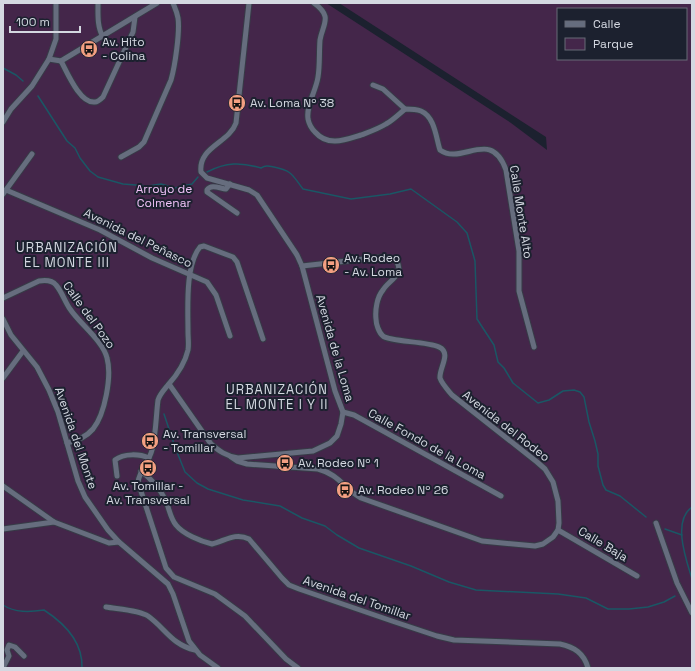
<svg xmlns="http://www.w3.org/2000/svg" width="695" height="671" viewBox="0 0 695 671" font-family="'Space Grotesk',sans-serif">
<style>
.green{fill:#44264a;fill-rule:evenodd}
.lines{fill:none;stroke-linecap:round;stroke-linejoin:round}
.stream{stroke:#1a5765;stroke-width:1.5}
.street-casing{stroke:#373b47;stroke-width:7}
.street{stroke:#666d7e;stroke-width:5}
.labels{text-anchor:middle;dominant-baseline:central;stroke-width:4;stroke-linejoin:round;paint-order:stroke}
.poi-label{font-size:12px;fill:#d4d8e1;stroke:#1c212f;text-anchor:start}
.park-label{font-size:12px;fill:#efc1f7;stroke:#1c212f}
.street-label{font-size:12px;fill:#d4d8e1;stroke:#1c212f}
.neighbourhood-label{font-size:13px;letter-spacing:1px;fill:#d4d8e1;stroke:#1c212f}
</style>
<rect width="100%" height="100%" fill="#1c212f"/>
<path class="green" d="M3,3H326L511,123L547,150L546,137L339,3H692V668H3ZM558,9H686V59H558Z"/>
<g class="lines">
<g class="stream">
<polyline points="3,68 16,75 23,81"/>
<polyline points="38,96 67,141 75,148 80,158 90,171 98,177 123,184 148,186 161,184 175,188 192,184 198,177"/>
<path d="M207,172C226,162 241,162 261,168C266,165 269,166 274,167C293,171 292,175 303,189L351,199L390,194L411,189L457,222L467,233L475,261L477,319L494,345L498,362L504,368L513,383L538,403L549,400L563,391L574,390L580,392L584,397L589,422L595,441L598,454V466L603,485L606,490L620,496L646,517"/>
<polyline points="164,414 175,447 185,472 197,483 208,489 243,500 280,506 302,518 325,526 337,535 359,548 411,566 449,582 476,590 558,594 586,598 608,609 629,609 648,607 664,602 675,596"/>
<path d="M692,507C672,521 686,559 692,579"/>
<polyline points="665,529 682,535"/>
<path d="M3,605C15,613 30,612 44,610C64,623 83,642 82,668"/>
</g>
<defs>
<g id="street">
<path d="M98,3C98,14 97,27 103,37"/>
<path d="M314,3C333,17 323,23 320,40C319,53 320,65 318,77C316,91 306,105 308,119C309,124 312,129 315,132C328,147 345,140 361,135C369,132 378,129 386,124C393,120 399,114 405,109C410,109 416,109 421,111C435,117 436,138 440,150C462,166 491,127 506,170L519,251V291L534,347"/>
<polyline points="49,59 61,61 157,3"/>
<path d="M61,61C67,72 80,104 95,102C98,102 101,99 103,97L133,32L135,17"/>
<polyline points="373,85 383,89 405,109"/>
<polyline points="3,122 11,109 32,86 49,59 56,39 56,3"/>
<path d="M121,157L139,147L144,142L171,80C175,66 180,32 178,18C177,12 175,8 173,3"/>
<path d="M230,184L226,189C219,188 211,184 207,190V192L237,213"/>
<polyline points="6,190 100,230 152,258 207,282 216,295 230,336"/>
<polyline points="3,194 32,154"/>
<path d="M3,298L39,281C45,280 52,280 56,285C62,292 65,302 70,309C80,324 103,341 107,358C112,376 105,414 93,429C87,436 76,441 67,443"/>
<polyline points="3,319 11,335 37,367 49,390 58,412 78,481 85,497 108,530 119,542 168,584 173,594 189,641 200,655 218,668"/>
<path d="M263,339L237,262L233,257L204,246L200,247C185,265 188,309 188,332C188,338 189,344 188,350C185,363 177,375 168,385C164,390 160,394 158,400C156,416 156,434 152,450C149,462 140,469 138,482L166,568L174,577L215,594L245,616L286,659L298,668"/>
<polyline points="3,378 23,351"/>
<path d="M169,384L211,444C219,451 226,456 238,458L313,451L330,443L337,436L341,424L343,412L335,391L302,266L297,255L257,195L249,190L207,178L201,172C198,147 229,143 236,123L249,3"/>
<polyline points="343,412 354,415 501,496"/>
<path d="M231,457L237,461L247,464L318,469C340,475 343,488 361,498L482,541L535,546L543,544L553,537L558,530L559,523L558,501L553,482L545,469L537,462L452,395C448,390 442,384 440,378C439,368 452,353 439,347C426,341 390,342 383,336C379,333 376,324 376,319C375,310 377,297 383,290C388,281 404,275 397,262C394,258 389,257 383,257L302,266"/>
<path d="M141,471C150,478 160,489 165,499C169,507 170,518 176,525C183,534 200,541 212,544C225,541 235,532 249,539L282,578L289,585L299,589L392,621L437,636L454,640L560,644C574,647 584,653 588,668"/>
<path d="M117,476L115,460C124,453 140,454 149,458"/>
<polyline points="3,486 54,522 109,543 119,542"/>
<polyline points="656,523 677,583 692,613"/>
<polyline points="3,529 54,522"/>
<polyline points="558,530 637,576"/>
<path d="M106,607C117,609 139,610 148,616C165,628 172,645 195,650"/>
<polyline points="3,668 9,656 7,650 9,645 15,647 24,656"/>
</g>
</defs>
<use href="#street" class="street-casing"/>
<use href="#street" class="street"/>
</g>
<defs>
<symbol id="bus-disc" viewBox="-11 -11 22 22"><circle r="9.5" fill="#f39f82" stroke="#1c212f"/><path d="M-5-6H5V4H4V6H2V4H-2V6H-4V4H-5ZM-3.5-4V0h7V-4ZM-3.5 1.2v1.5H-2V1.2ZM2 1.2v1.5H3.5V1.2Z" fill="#111"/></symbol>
</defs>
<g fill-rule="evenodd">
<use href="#bus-disc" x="79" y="39" width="20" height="20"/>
<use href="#bus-disc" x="227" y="93" width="20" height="20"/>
<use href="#bus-disc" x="321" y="255" width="20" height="20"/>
<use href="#bus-disc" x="140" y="431" width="20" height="20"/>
<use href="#bus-disc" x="275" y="453" width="20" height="20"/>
<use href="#bus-disc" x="138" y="458" width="20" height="20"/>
<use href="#bus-disc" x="335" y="480" width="20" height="20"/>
</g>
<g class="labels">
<g class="poi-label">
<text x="102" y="42">Av. Hito<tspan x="102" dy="14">- Colina</tspan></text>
<text x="250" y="103">Av. Loma Nº 38</text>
<text x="344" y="258">Av. Rodeo<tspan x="344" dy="14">- Av. Loma</tspan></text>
<text x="163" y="434">Av. Transversal<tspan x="163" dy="14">- Tomillar</tspan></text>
<text x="298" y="463">Av. Rodeo Nº 1</text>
<text x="148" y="486" text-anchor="middle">Av. Tomillar -<tspan x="148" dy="14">Av. Transversal</tspan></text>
<text x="358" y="490">Av. Rodeo Nº 26</text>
</g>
<g class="park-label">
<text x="164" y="189">Arroyo de<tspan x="164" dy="14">Colmenar</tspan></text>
</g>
<g class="street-label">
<text transform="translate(521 212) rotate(81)">Calle Monte Alto</text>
<text transform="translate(138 238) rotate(26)">Avenida del Peñasco</text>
<text transform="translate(89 315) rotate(54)">Calle del Pozo</text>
<text transform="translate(335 348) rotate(74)">Avenida de la Loma</text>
<text transform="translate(506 426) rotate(38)">Avenida del Rodeo</text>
<text transform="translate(76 438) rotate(71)">Avenida del Monte</text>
<text transform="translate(427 444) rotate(29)">Calle Fondo de la Loma</text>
<text transform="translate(603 544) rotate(31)">Calle Baja</text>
<text transform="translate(357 598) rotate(19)">Avenida del Tomillar</text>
</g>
<g class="neighbourhood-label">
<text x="67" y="247">URBANIZACIÓN<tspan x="67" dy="15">EL MONTE III</tspan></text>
<text x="277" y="389">URBANIZACIÓN<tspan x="277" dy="15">EL MONTE I Y II</tspan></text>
</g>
</g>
<rect width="695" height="671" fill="none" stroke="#d4d8e1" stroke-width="8"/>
<rect x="557" y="8" width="130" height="52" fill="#1c212f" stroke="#666a76"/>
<rect x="565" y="21" width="20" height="6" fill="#666d7e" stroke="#666a76"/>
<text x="593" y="28" font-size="12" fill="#d4d8e1">Calle</text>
<rect x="565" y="38" width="20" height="12" fill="#44264a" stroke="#666a76"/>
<text x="593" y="48" font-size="12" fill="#d4d8e1">Parque</text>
<path d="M10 26v6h70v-6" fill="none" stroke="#d4d8e1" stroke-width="2"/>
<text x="16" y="26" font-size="12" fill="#d4d8e1" stroke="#1c212f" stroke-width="3" paint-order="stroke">100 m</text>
</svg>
